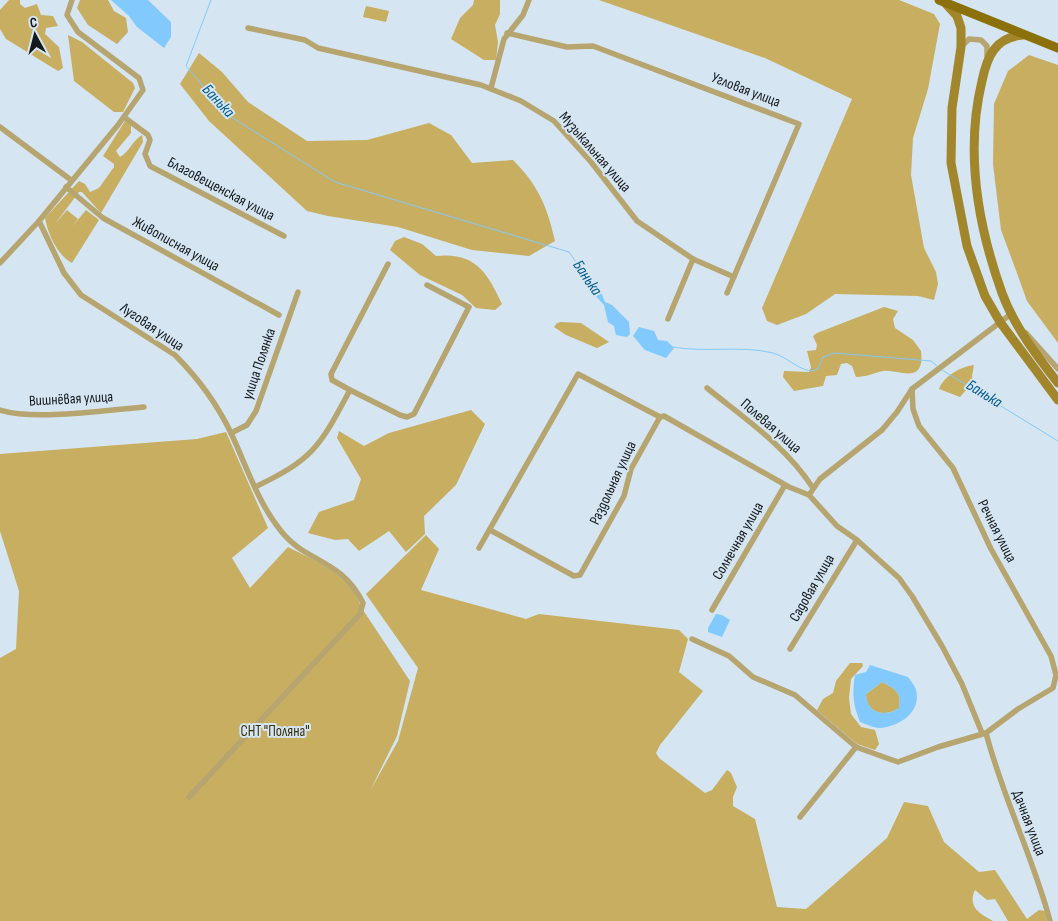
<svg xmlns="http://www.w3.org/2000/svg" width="1058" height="921" viewBox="0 0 1058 921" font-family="'Sofia Sans Condensed',sans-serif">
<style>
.green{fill:#c7ae61}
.water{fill:#82cafe;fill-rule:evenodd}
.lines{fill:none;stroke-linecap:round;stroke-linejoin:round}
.stream{stroke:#82cafe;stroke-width:1}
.street{stroke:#b7a570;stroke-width:5.5}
.secondary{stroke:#a2862c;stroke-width:9}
.primary{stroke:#8c710a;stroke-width:9}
.labels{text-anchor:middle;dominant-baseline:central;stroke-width:4;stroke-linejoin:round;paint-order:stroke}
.street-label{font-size:15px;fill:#14191d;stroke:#d5e5f1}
.park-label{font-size:15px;fill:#392e0a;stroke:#d5e5f1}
.water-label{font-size:16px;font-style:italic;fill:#005c8c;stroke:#d5e5f1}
</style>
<rect width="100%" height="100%" fill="#d5e5f1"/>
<g class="green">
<polygon points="9,0 20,0 20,4 25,8 37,4 41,15 53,16 58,26 46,28 45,34 59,47 63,68 58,71 6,39 0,29 0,10"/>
<polygon points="80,0 108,0 114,11 126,18 128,32 117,44 88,25 77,8"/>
<polygon points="474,0 500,0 500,14 495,25 498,42 496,60 484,60 451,39 460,18 473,5"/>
<polygon points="599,0 899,0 934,14 940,24 928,89 913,138 911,175 924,248 936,272 938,284 934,300 918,296 835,294 806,314 777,325 767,321 762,308 852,99 765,58"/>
<polygon points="366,6 389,11 386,22 363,17"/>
<polygon points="68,35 82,42 133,83 135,88 123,112 114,112 74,81"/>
<path d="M199,53L222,72L248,102L307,141L367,140L429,123L451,135L472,163L513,160C538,185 547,206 555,241L529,256L472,250L398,227L328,216L307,211L209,121L180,84Z"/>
<polygon points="1029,55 1058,65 1058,343 1027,301 1014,265 1001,230 993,164 994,104 1008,71"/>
<path d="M125,121L131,125V133L116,151L120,157C130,151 132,141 142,135L143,142L101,213L82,192H79L55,224L67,210L78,219L72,227L86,210L99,220L72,263C57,255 48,234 45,218L79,181L85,184L90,192L99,188L114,167V164L103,156Z"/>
<path d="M404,237L422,244L436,256C475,252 487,272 502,304L495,310L476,308L462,295L420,275L390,250L395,241Z"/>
<path d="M884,307L898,311L893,319L895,328L913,340L921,351C925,386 899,369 883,371C874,373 866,377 856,377L852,366L847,363L841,364L837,375L826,376L823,386L794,391L783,377L784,371L809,372L811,367L807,351L816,350L817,345L813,336L817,333Z"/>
<polygon points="561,322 581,323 609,342 597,348 566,335 554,327 557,323"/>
<path d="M974,365L972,376L973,382L960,397L939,389C944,376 960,367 974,365Z"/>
<polygon points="471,410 485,424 456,485 424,516 425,534 406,552 389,531 359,551 348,539 335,540 308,533 319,512 354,500 361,479 337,438 339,431 364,446 389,433"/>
<path d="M226,432L268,528L232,558L250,588L288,547C315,561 352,575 361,607L410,681L397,736L370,791L398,741L418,668L366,594L426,535L439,549L421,590L526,619L539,614L679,630L688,639L679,672L703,691L660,745L656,753L659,758L705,793L712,790L727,770L731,773L737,787L733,797V806L755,819L777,907L806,909L887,838L904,802L928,806L944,842L979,872L995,870L1027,919L1039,910L1045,911L1047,921H1008L995,899L987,900L975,890C967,907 980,914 993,921H0V658L16,649L19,591L0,531V454L197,439Z"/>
<polygon points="850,663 862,663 863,666 851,679 849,698 851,714 861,727 875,730 879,744 875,750 857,744 817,710 823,699 833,693 836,681"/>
<path d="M882,682C896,689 902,693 899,708C884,718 866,713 866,694Z"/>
</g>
<g class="water">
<polygon points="111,0 148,0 171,22 171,37 164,48 137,27 129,16"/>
<polygon points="593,287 601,292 605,302 612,305 629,322 630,334 627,337 616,335 614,326 608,322 604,305 593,293"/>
<polygon points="639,327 654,331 658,340 667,341 674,348 666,358 645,350 633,336"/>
<polygon points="716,614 722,615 730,620 722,637 708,632 708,628"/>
<path d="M870,665L908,677C911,681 915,686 916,690C922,712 899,727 879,728C874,728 866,724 860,722C853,705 852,693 855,675L866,672ZM882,682C896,689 902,693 899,708C885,718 866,713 866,694Z"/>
</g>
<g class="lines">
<g class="stream">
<polyline points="211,0 186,66 228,115 335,182 569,252 594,288"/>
<path d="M673,347C705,353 741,345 773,353C787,357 797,369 811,371L818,369L823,357L835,353L931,361L937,366"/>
<polyline points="942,370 1058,441"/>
</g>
<g class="street">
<polyline points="248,28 305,40 318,48 481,85 521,101 554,121 591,162 637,221 693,259 734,277"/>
<polyline points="507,33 567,47 593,46 799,124 727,293"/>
<polyline points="962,46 969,39 981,40 987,46 987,58"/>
<polyline points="491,88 504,39 523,15 529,0"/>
<polyline points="124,117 148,135 150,140 145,154 150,166 284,236"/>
<polyline points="0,127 71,180"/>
<polyline points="66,187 103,218 279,315"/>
<path d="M39,221L64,273L81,295L175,355C197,377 217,404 231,433C246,465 258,503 281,531C306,563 342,559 363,603L360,614L189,797"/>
<polyline points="0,263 39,221 118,125 143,90 139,78 78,32 67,15 72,0"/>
<polyline points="668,319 693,259"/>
<polyline points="1026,333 1058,369"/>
<path d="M707,388C745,419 786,446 813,488"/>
<polyline points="350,390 332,380 331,374 388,264"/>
<path d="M0,410C35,421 106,410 144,407"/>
<polyline points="231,433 247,425 256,411 298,292"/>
<path d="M255,487C314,459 320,446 350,390L400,415L407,417L414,414L469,307L427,285"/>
<polyline points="809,495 820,479 882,430 897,412 912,389 1011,314"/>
<polyline points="490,530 574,576 580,575 624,496 631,469 660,417"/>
<polyline points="479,548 578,374 660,417 664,416 789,487 809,495 837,526 857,540 899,578 912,596 942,646 962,684 982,733"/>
<polyline points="712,610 785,485"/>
<polyline points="692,639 729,656 753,677 795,695 856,747 898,762 938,747 986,733 1018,709 1053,688 1056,675 1051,656 991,549 953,468 919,426 913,409 912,389"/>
<polyline points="790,649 857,540"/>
<path d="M986,733C1003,798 1033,857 1050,921"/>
<polyline points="800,817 856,747"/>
</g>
<g class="secondary">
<polyline points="946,4 957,16 961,28 961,47 952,108 951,163 967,246 985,296 1000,322 1058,400"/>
<path d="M1023,35C995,37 987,57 982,81C965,151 978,226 1002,293C1014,326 1037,356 1058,383"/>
</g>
<polyline class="primary" points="939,0 1058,48"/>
</g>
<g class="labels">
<g class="street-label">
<text transform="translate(746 90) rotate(21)">Угловая улица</text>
<text transform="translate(595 152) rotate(49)">Музыкальная улица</text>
<text transform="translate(221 189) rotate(28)">Благовещенская улица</text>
<text transform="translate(176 244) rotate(29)">Живописная улица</text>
<text transform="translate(152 327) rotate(34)">Луговая улица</text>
<text transform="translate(259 364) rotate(-71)">улица Полянка</text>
<text transform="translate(71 399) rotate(-3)">Вишнёвая улица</text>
<text transform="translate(771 426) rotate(41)">Полевая улица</text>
<text transform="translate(613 483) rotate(-65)">Раздольная улица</text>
<text transform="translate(997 531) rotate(63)">Речная улица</text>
<text transform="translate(738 541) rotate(-60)">Солнечная улица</text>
<text transform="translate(812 588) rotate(-60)">Садовая улица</text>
<text transform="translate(1029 823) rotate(69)">Дачная улица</text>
</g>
<g class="park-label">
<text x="275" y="731">СНТ "Поляна"</text>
</g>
<g class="water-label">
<text transform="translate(218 101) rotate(47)">Банька</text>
<text transform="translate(587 278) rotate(56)">Банька</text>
<text transform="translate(984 394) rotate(32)">Банька</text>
</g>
</g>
<g transform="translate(35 35) rotate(353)" stroke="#d5e5f1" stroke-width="4" paint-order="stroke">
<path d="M0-4L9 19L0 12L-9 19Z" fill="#14191d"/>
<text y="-8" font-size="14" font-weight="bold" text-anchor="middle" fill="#14191d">С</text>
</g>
</svg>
